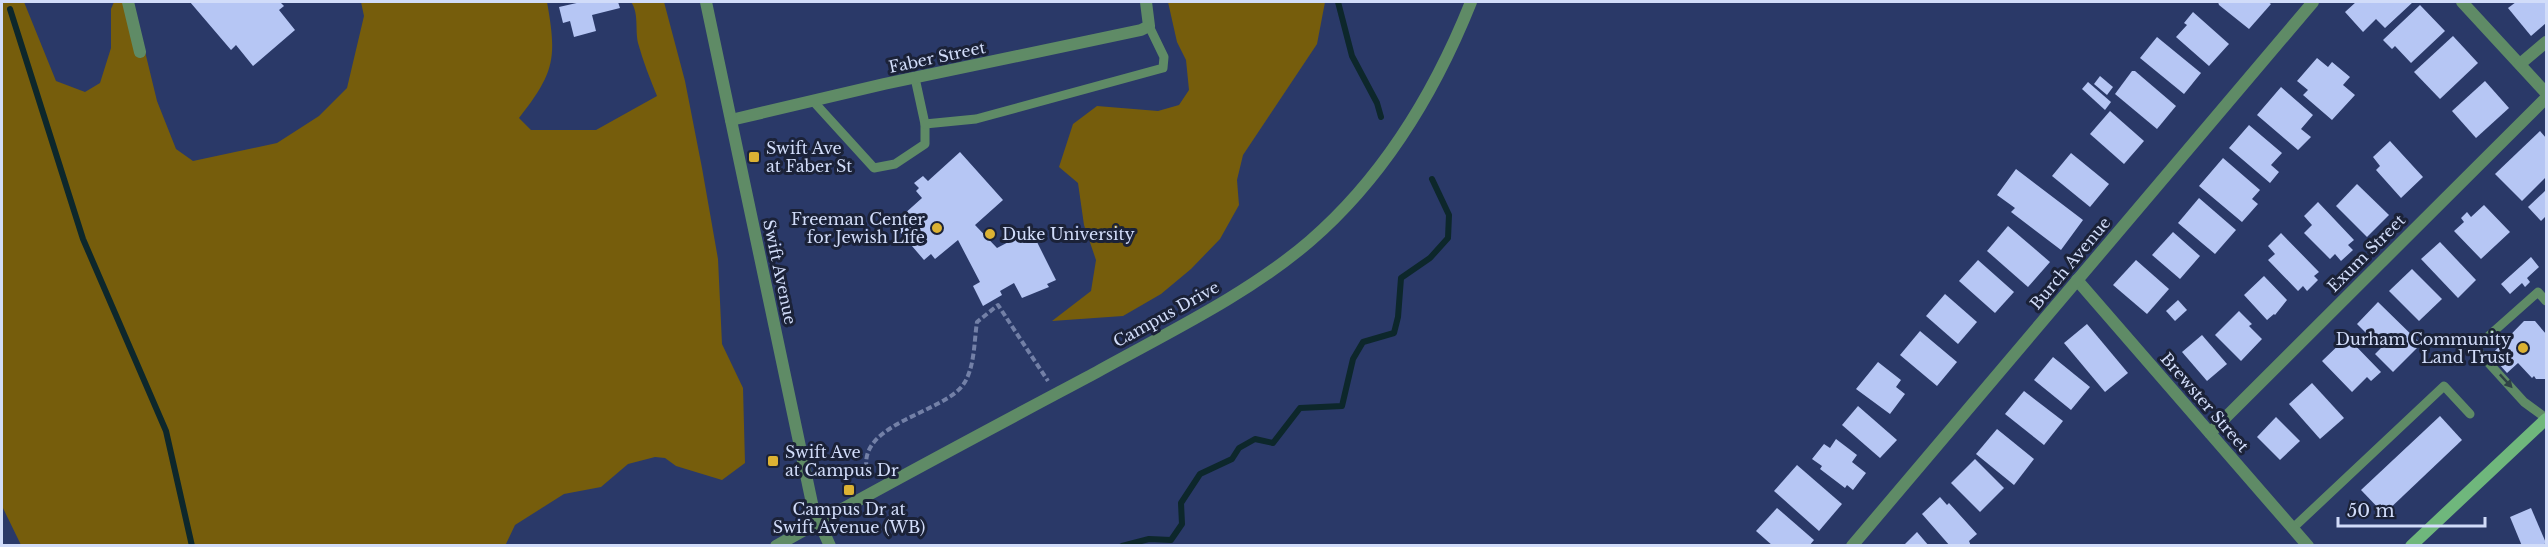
<svg xmlns="http://www.w3.org/2000/svg" width="2548" height="547" viewBox="0 0 2548 547" font-family="'Libre Baskerville',serif">
<style>
.green{fill:#765d0c}
.lines{fill:none;stroke-linecap:round;stroke-linejoin:round}
.stream{stroke:#0d272b;stroke-width:6}
.building{fill:#b6c6f4}
.path{stroke:#7380a7;stroke-width:4;stroke-dasharray:6 3;stroke-linecap:butt}
.service{stroke:#5f8b66;stroke-width:9}
.minor{stroke:#5f8b66;stroke-width:12}
.tertiary{stroke:#5f8b66;stroke-width:12}
.secondary{stroke:#6fb77c;stroke-width:12}
.oneway{fill:#2f4246}
.poi-dot{fill:#dcb233;stroke:#1b2238;stroke-width:2}
.labels{text-anchor:middle;dominant-baseline:central;stroke-width:6;stroke-linejoin:round;paint-order:stroke}
.street-label{font-size:16px;fill:#d1dcf9;stroke:#1b2238}
.poi-label{font-size:16px;fill:#d1dcf9;stroke:#1b2238;text-anchor:start}
</style>
<rect width="100%" height="100%" fill="#2a3968"/>
<g class="green">
<path d="M2,2H24L56,81L85,92L100,83L111,48V9L114,2H133L157,101L176,149L193,161L277,143L319,116L347,88L364,16L361,2H547C557,58 555,72 519,118L531,130H596L657,96C650,79 643,61 638,43C635,29 639,13 631,2H664L685,81L702,168L718,259L722,344L743,388L745,463L722,480L676,466L665,458L655,457L628,464L601,487L564,494L515,525L505,546L21,545L2,506Z"/>
<polygon points="1168,2 1325,2 1317,44 1243,155 1237,180 1239,205 1220,239 1191,269 1161,294 1123,316 1052,321 1091,291 1096,260 1084,225 1078,183 1059,167 1073,124 1097,106 1158,111 1179,105 1189,90 1186,60 1177,42"/>
</g>
<g class="lines">
<g class="stream">
<polyline points="1338,2 1352,56 1377,103 1381,117"/>
<polyline points="10,9 83,239 166,431 192,546"/>
<polyline points="1122,546 1149,539 1171,540 1182,524 1181,503 1200,474 1232,459 1239,448 1255,439 1273,443 1300,408 1342,406 1353,359 1363,342 1394,333 1398,317 1401,278 1430,258 1448,238 1449,215 1432,179"/>
</g>
</g>
<g class="building">
<polygon points="190,2 280,2 284,6 279,10 295,30 253,66 236,45 231,50"/>
<polygon points="581,2 618,2 620,8 592,15 596,31 574,37 570,21 563,23 559,7"/>
<polygon points="2218,2 2268,2 2271,4 2249,29 2219,5"/>
<polygon points="2356,2 2413,2 2385,28 2376,19 2363,32 2345,12"/>
<polygon points="2516,2 2546,2 2546,23 2531,36 2508,8"/>
<polygon points="2420,5 2445,31 2411,63 2395,46 2392,49 2383,40"/>
<polygon points="2193,12 2229,44 2209,66 2176,37 2187,25 2184,23"/>
<polygon points="2453,36 2478,63 2440,99 2414,72"/>
<polygon points="2157,37 2201,73 2184,94 2140,58"/>
<polygon points="2317,58 2328,67 2332,62 2350,77 2343,85 2355,95 2332,120 2303,95 2308,90 2297,81"/>
<polygon points="2132,71 2135,71 2176,106 2157,129 2115,94"/>
<polygon points="2100,76 2113,87 2107,95 2094,84"/>
<polygon points="2485,81 2509,108 2476,138 2452,111"/>
<polygon points="2088,82 2111,102 2105,110 2082,89"/>
<polygon points="2281,87 2313,115 2301,129 2311,137 2298,150 2257,115"/>
<polygon points="2110,111 2144,141 2124,164 2090,134"/>
<polygon points="2249,125 2282,153 2271,165 2279,172 2270,183 2229,148"/>
<polygon points="2540,131 2546,138 2546,177 2522,201 2495,174"/>
<polygon points="2390,141 2423,177 2401,198 2376,170 2380,166 2373,157"/>
<polygon points="960,152 1003,200 975,225 997,248 1031,230 1056,280 1047,284 1049,287 1022,298 1014,283 1000,291 1002,295 983,306 973,286 980,282 958,240 935,259 931,254 924,260 893,224 922,198 916,191 919,188 914,183 923,176 928,181"/>
<polygon points="2071,153 2109,184 2090,207 2052,176"/>
<polygon points="2223,158 2260,190 2252,199 2258,204 2242,222 2199,186"/>
<polygon points="2016,169 2083,220 2061,250 2011,212 2015,208 1997,195"/>
<polygon points="2357,184 2389,215 2367,237 2336,206"/>
<polygon points="2546,190 2546,216 2541,221 2528,207"/>
<polygon points="2199,198 2236,230 2215,254 2178,223"/>
<polygon points="2318,202 2354,240 2348,245 2353,250 2341,261 2335,254 2330,259 2304,233 2312,225 2304,216"/>
<polygon points="2484,205 2510,232 2481,259 2454,231 2464,222 2461,218 2467,212 2471,217"/>
<polygon points="2008,226 2050,262 2028,287 1987,251"/>
<polygon points="2173,232 2200,256 2180,279 2152,255"/>
<polygon points="2281,233 2319,272 2314,276 2318,280 2307,291 2303,286 2298,291 2268,260 2275,254 2268,246"/>
<polygon points="2440,242 2476,280 2458,298 2421,259"/>
<polygon points="2531,257 2539,267 2527,278 2530,282 2525,287 2522,283 2510,294 2501,284"/>
<polygon points="1978,260 2014,292 1995,313 1959,281"/>
<polygon points="2136,260 2169,289 2147,314 2113,285"/>
<polygon points="2412,269 2442,299 2419,321 2389,291"/>
<polygon points="2264,276 2287,300 2275,315 2274,314 2267,320 2244,295"/>
<polygon points="1945,294 1977,322 1958,344 1926,316"/>
<polygon points="2178,300 2187,310 2175,321 2166,311"/>
<polygon points="2378,302 2421,344 2393,372 2375,354 2381,348 2357,324"/>
<polygon points="2239,311 2252,324 2249,326 2262,339 2241,361 2215,335"/>
<polygon points="2524,321 2535,321 2546,334 2545,379 2536,379 2534,376 2532,378 2518,363 2507,373 2491,355"/>
<polygon points="2087,324 2128,373 2105,392 2064,343"/>
<polygon points="1920,331 1957,362 1937,386 1900,355"/>
<polygon points="2202,335 2227,364 2207,381 2182,352"/>
<polygon points="2347,337 2381,372 2371,381 2367,377 2352,392 2322,361"/>
<polygon points="2053,357 2090,387 2071,410 2034,380"/>
<polygon points="1878,362 1901,380 1896,387 1905,394 1890,414 1856,389"/>
<polygon points="2312,383 2344,418 2320,439 2289,404"/>
<polygon points="2024,391 2063,421 2044,445 2005,414"/>
<polygon points="1858,406 1897,440 1880,458 1842,425"/>
<polygon points="2440,416 2462,440 2384,514 2361,490"/>
<polygon points="2276,417 2300,441 2280,460 2257,437"/>
<polygon points="1997,429 2034,459 2014,485 1976,454"/>
<polygon points="1836,439 1857,455 1852,462 1866,473 1853,490 1847,485 1845,488 1820,469 1822,466 1812,459 1824,444 1830,448"/>
<polygon points="1975,459 2004,488 1980,512 1951,483"/>
<polygon points="1797,465 1842,504 1819,531 1774,491"/>
<polygon points="1940,497 1947,505 1949,503 1977,534 1969,541 1971,546 1950,546 1922,514"/>
<polygon points="1777,508 1814,540 1809,546 1773,546 1756,531"/>
<polygon points="2531,508 2546,543 2541,546 2522,546 2510,517"/>
<polygon points="1917,532 1929,546 1903,546"/>
</g>
<g class="lines">
<path class="path" d="M869,477C849,424 941,415 963,385C975,368 974,341 977,322L998,305L1048,381"/>
<g class="service">
<polyline points="813,101 874,168 895,164 925,144 925,124 915,78"/>
<polyline points="925,124 976,119 1163,68 1164,57 1149,26"/>
<polyline points="2546,301 2538,292 2475,348 2524,402 2546,418"/>
<polyline points="2293,528 2444,386 2470,414"/>
</g>
<g class="minor">
<polyline points="128,2 140,52"/>
<polyline points="2462,2 2546,93"/>
<polyline points="2520,64 2546,42"/>
<polyline points="731,120 884,84 1141,30 1149,26 1146,2"/>
<polyline points="2077,280 2308,546"/>
<polyline points="2210,433 2546,98"/>
<path d="M776,546C882,486 990,429 1097,372C1169,332 1247,295 1310,241C1385,176 1435,92 1471,2"/>
<polyline points="1852,546 2313,2"/>
</g>
<polyline class="tertiary" points="706,2 813,508 830,546"/>
<polyline class="secondary" points="2411,546 2546,419"/>
</g>
<defs><path id="oneway-solid" d="M-6-.8H1V-3.2L6.5 0L1 3.2V.8H-6Z" transform="scale(1.5)"/></defs>
<use class="oneway" href="#oneway-solid" transform="translate(2506 381) rotate(47)"/>
<g class="poi-dot">
<rect x="748" y="151" width="12" height="12" rx="3"/>
<circle cx="937" cy="228" r="6"/>
<circle cx="990" cy="234" r="6"/>
<circle cx="2523" cy="348" r="6"/>
<rect x="767" y="455" width="12" height="12" rx="3"/>
<rect x="843" y="484" width="12" height="12" rx="3"/>
</g>
<g class="labels">
<g class="street-label">
<text transform="translate(937 57) rotate(-12)">Faber Street</text>
<text transform="translate(2366 253) rotate(-45)">Exum Street</text>
<text transform="translate(2070 263) rotate(-50)">Burch Avenue</text>
<text transform="translate(780 272) rotate(78)">Swift Avenue</text>
<text transform="translate(1166 314) rotate(-29)">Campus Drive</text>
<text transform="translate(2205 402) rotate(49)">Brewster Street</text>
</g>
<g class="poi-label">
<text x="766" y="148">Swift Ave<tspan x="766" dy="18">at Faber St</tspan></text>
<text x="925" y="219" text-anchor="end">Freeman Center<tspan x="925" dy="18">for Jewish Life</tspan></text>
<text x="1002" y="234">Duke University</text>
<text x="2511" y="339" text-anchor="end">Durham Community<tspan x="2511" dy="18">Land Trust</tspan></text>
<text x="785" y="452">Swift Ave<tspan x="785" dy="18">at Campus Dr</tspan></text>
<text x="849" y="509" text-anchor="middle">Campus Dr at<tspan x="849" dy="18">Swift Avenue (WB)</tspan></text>
</g>
</g>
<rect width="2548" height="547" fill="none" stroke="#d1dcf9" stroke-width="6"/>
<path d="M2338 517v9h147v-9" fill="none" stroke="#d1dcf9" stroke-width="3"/>
<text x="2347" y="517" font-size="18" fill="#d1dcf9" stroke="#1b2238" stroke-width="4.5" paint-order="stroke">50 m</text>
</svg>
